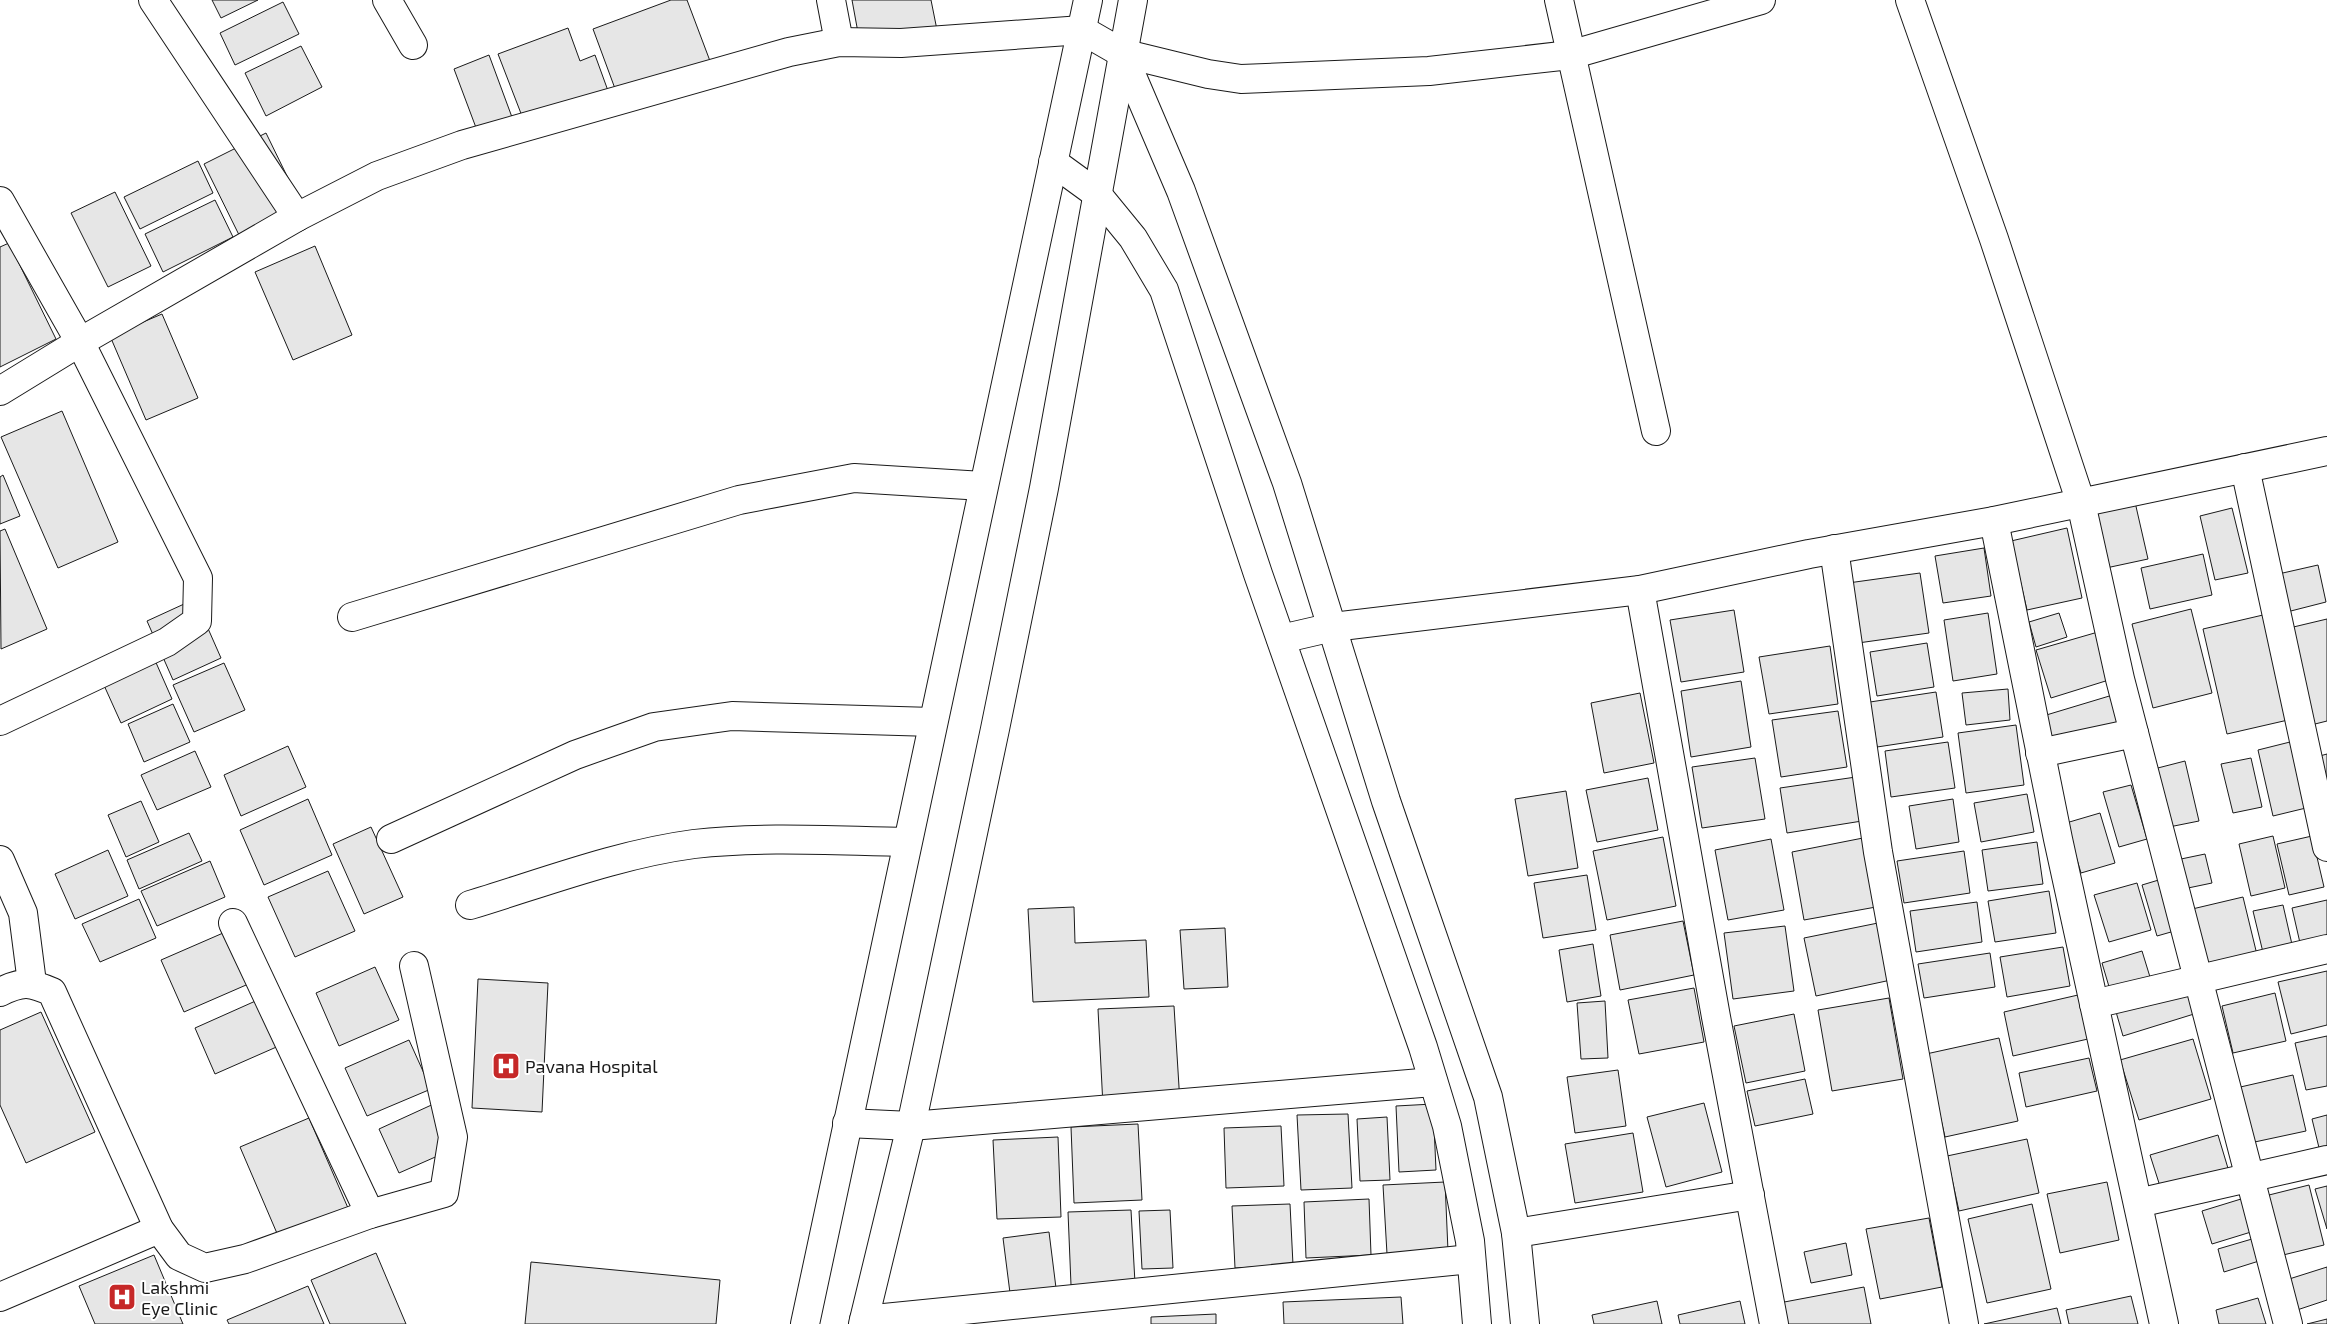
<svg xmlns="http://www.w3.org/2000/svg" width="2327" height="1324" viewBox="0 0 2327 1324" font-family="'Exo 2',sans-serif">
<style>
.building{fill:#e6e6e6;stroke:#1a1a1a}
.lines{fill:none;stroke-linecap:round;stroke-linejoin:round}
.minor-casing{stroke:#1a1a1a;stroke-width:30}
.major-casing{stroke:#1a1a1a;stroke-width:30}
.minor{stroke:#fff;stroke-width:28}
.major{stroke:#fff;stroke-width:28}
.labels{text-anchor:middle;dominant-baseline:central;stroke-width:4;stroke-linejoin:round;paint-order:stroke}
.poi-label{font-size:18px;fill:#1a1a1a;stroke:#fff;text-anchor:start}
</style>
<rect width="100%" height="100%" fill="#fff"/>
<g class="building">
<polygon points="212,0 258,0 221,18"/>
<polygon points="671,0 687,0 710,61 617,94 593,29"/>
<polygon points="852,0 931,0 938,35 861,49"/>
<polygon points="283,2 299,34 235,65 220,33"/>
<polygon points="568,28 580,61 595,55 611,99 527,129 498,54"/>
<polygon points="301,46 322,87 266,116 245,73"/>
<polygon points="489,55 516,128 481,141 454,69"/>
<polygon points="266,133 305,213 243,243 204,164"/>
<polygon points="198,161 213,193 140,229 124,197"/>
<polygon points="115,192 151,266 108,287 71,213"/>
<polygon points="215,200 233,237 163,272 145,234"/>
<polygon points="9,243 56,339 0,367 0,247"/>
<polygon points="315,246 352,335 293,360 255,272"/>
<polygon points="162,314 198,398 146,420 110,336"/>
<polygon points="62,411 118,542 58,568 1,437"/>
<polygon points="3,475 20,516 0,524 0,477"/>
<polygon points="2135,502 2148,559 2106,568 2093,511"/>
<polygon points="2232,508 2248,573 2215,580 2200,516"/>
<polygon points="2067,528 2082,598 2027,610 2011,541"/>
<polygon points="5,529 47,629 1,649 0,531"/>
<polygon points="1984,548 1991,596 1943,603 1935,556"/>
<polygon points="2203,554 2212,595 2150,609 2141,568"/>
<polygon points="2318,565 2326,602 2283,613 2274,575"/>
<polygon points="1920,573 1929,633 1858,643 1848,583"/>
<polygon points="195,599 221,658 173,680 147,621"/>
<polygon points="2191,609 2212,693 2153,708 2132,624"/>
<polygon points="1734,610 1744,672 1681,682 1670,620"/>
<polygon points="1988,613 1997,674 1953,681 1944,620"/>
<polygon points="2059,613 2067,637 2036,647 2029,622"/>
<polygon points="2263,615 2288,720 2227,734 2203,629"/>
<polygon points="2327,619 2327,721 2307,726 2285,629"/>
<polygon points="2098,632 2112,679 2051,698 2036,650"/>
<polygon points="1927,643 1934,687 1877,696 1870,652"/>
<polygon points="1830,646 1838,704 1769,714 1759,657"/>
<polygon points="150,649 172,699 121,723 98,672"/>
<polygon points="224,663 245,710 194,732 173,685"/>
<polygon points="1741,681 1751,747 1691,757 1681,691"/>
<polygon points="2008,689 2010,720 1966,725 1962,693"/>
<polygon points="1936,692 1943,737 1877,747 1870,702"/>
<polygon points="1640,693 1654,763 1604,773 1591,703"/>
<polygon points="2116,694 2129,736 2055,758 2043,716"/>
<polygon points="173,704 190,742 144,762 128,724"/>
<polygon points="1838,711 1847,767 1781,777 1772,720"/>
<polygon points="2016,725 2024,785 1966,793 1958,733"/>
<polygon points="1948,742 1955,788 1891,797 1885,751"/>
<polygon points="2290,742 2306,808 2273,816 2258,750"/>
<polygon points="288,746 306,787 241,816 224,775"/>
<polygon points="195,751 211,787 157,810 141,775"/>
<polygon points="2327,754 2327,805 2316,757"/>
<polygon points="1755,758 1765,819 1702,828 1692,767"/>
<polygon points="2251,758 2262,807 2233,813 2221,764"/>
<polygon points="2185,761 2199,821 2164,828 2150,770"/>
<polygon points="1856,777 1862,821 1787,833 1780,788"/>
<polygon points="1648,778 1658,830 1597,842 1586,790"/>
<polygon points="2131,785 2147,839 2119,847 2103,792"/>
<polygon points="1566,791 1578,868 1528,876 1515,799"/>
<polygon points="2027,794 2034,832 1981,842 1974,803"/>
<polygon points="308,799 332,855 264,885 240,830"/>
<polygon points="1953,799 1959,842 1916,849 1909,806"/>
<polygon points="141,801 159,842 126,857 108,815"/>
<polygon points="2100,813 2115,863 2081,873 2066,823"/>
<polygon points="371,827 403,897 364,914 333,844"/>
<polygon points="189,833 202,861 139,889 127,860"/>
<polygon points="2273,836 2285,888 2251,896 2239,844"/>
<polygon points="2312,836 2324,887 2289,895 2277,844"/>
<polygon points="1663,837 1676,906 1607,920 1593,851"/>
<polygon points="1863,838 1876,907 1804,920 1792,852"/>
<polygon points="1771,839 1784,910 1728,920 1715,850"/>
<polygon points="2037,842 2043,884 1988,891 1982,850"/>
<polygon points="108,850 128,896 75,919 55,874"/>
<polygon points="1964,851 1970,893 1904,903 1897,861"/>
<polygon points="2205,854 2212,883 2188,888 2181,859"/>
<polygon points="210,861 225,897 157,926 141,891"/>
<polygon points="328,871 355,931 295,957 268,897"/>
<polygon points="1587,875 1596,930 1543,938 1534,883"/>
<polygon points="2162,879 2178,930 2157,936 2142,885"/>
<polygon points="2137,883 2151,930 2109,942 2094,895"/>
<polygon points="2049,891 2056,933 1995,942 1988,901"/>
<polygon points="2243,897 2259,963 2203,976 2188,910"/>
<polygon points="139,899 156,938 100,962 82,924"/>
<polygon points="2327,900 2327,951 2303,956 2292,908"/>
<polygon points="1977,902 1982,942 1916,952 1910,911"/>
<polygon points="2283,905 2296,962 2267,969 2253,911"/>
<polygon points="1074,907 1075,943 1146,940 1149,997 1033,1002 1028,909"/>
<polygon points="1683,921 1694,975 1620,990 1610,935"/>
<polygon points="1878,923 1891,980 1816,996 1804,938"/>
<polygon points="1785,926 1794,991 1733,999 1724,933"/>
<polygon points="1225,928 1228,987 1184,989 1180,930"/>
<polygon points="230,930 253,982 184,1012 161,960"/>
<polygon points="1593,944 1601,996 1567,1002 1559,950"/>
<polygon points="2063,947 2070,986 2007,997 2000,957"/>
<polygon points="2142,951 2150,977 2110,990 2102,963"/>
<polygon points="1990,953 1995,987 1924,998 1918,964"/>
<polygon points="375,967 399,1020 339,1046 316,993"/>
<polygon points="2327,971 2327,1025 2291,1034 2278,982"/>
<polygon points="2183,977 2194,1014 2123,1036 2112,998"/>
<polygon points="478,979 548,983 542,1112 472,1108"/>
<polygon points="1694,988 1704,1042 1639,1054 1628,1000"/>
<polygon points="2275,993 2286,1041 2233,1053 2222,1006"/>
<polygon points="2078,995 2088,1039 2013,1056 2004,1012"/>
<polygon points="1889,998 1903,1079 1832,1091 1818,1010"/>
<polygon points="260,999 281,1045 215,1074 195,1028"/>
<polygon points="1605,1001 1608,1058 1581,1059 1577,1003"/>
<polygon points="1174,1006 1180,1103 1103,1106 1098,1009"/>
<polygon points="41,1012 95,1132 26,1163 0,1105 0,1030"/>
<polygon points="1794,1014 1805,1071 1746,1083 1734,1026"/>
<polygon points="2327,1036 2327,1086 2306,1090 2295,1043"/>
<polygon points="1999,1038 2018,1121 1945,1137 1926,1054"/>
<polygon points="2193,1039 2211,1099 2139,1120 2120,1060"/>
<polygon points="409,1040 431,1089 367,1116 345,1068"/>
<polygon points="2089,1058 2097,1091 2026,1107 2019,1073"/>
<polygon points="1618,1070 1626,1126 1575,1133 1567,1077"/>
<polygon points="2293,1075 2306,1131 2250,1143 2236,1088"/>
<polygon points="1805,1079 1813,1114 1755,1126 1747,1091"/>
<polygon points="438,1102 458,1147 399,1173 379,1129"/>
<polygon points="1704,1103 1722,1172 1666,1187 1647,1117"/>
<polygon points="1433,1104 1436,1170 1399,1172 1396,1106"/>
<polygon points="1348,1114 1352,1188 1301,1190 1297,1115"/>
<polygon points="2327,1115 2327,1155 2321,1156 2312,1119"/>
<polygon points="1387,1117 1390,1180 1360,1181 1357,1119"/>
<polygon points="309,1118 348,1208 279,1238 240,1147"/>
<polygon points="1138,1124 1142,1200 1074,1203 1071,1127"/>
<polygon points="1281,1126 1284,1186 1226,1188 1224,1128"/>
<polygon points="1633,1133 1643,1192 1575,1203 1565,1144"/>
<polygon points="2218,1135 2233,1185 2166,1205 2150,1155"/>
<polygon points="1058,1137 1061,1217 997,1219 993,1140"/>
<polygon points="2027,1139 2039,1193 1959,1211 1947,1156"/>
<polygon points="1445,1182 1448,1251 1387,1254 1383,1185"/>
<polygon points="2107,1182 2119,1240 2060,1253 2047,1194"/>
<polygon points="2309,1185 2324,1245 2279,1256 2265,1196"/>
<polygon points="2327,1186 2327,1229 2315,1189"/>
<polygon points="1369,1199 1371,1255 1306,1258 1304,1202"/>
<polygon points="2241,1199 2251,1232 2212,1244 2202,1211"/>
<polygon points="1290,1204 1293,1265 1235,1268 1232,1206"/>
<polygon points="2032,1204 2051,1289 1987,1303 1968,1219"/>
<polygon points="1131,1210 1135,1283 1071,1285 1068,1212"/>
<polygon points="1170,1210 1173,1268 1142,1269 1139,1211"/>
<polygon points="1929,1218 1942,1287 1880,1299 1866,1229"/>
<polygon points="1049,1232 1056,1288 1010,1293 1003,1238"/>
<polygon points="2252,1239 2259,1261 2224,1272 2218,1249"/>
<polygon points="1846,1243 1852,1275 1811,1283 1804,1252"/>
<polygon points="376,1253 406,1324 330,1324 311,1280"/>
<polygon points="154,1255 183,1324 95,1324 79,1286"/>
<polygon points="531,1262 720,1280 716,1324 525,1324"/>
<polygon points="2327,1267 2327,1300 2297,1310 2286,1280"/>
<polygon points="308,1286 324,1324 229,1324 227,1320"/>
<polygon points="1864,1287 1871,1324 1783,1324 1779,1303"/>
<polygon points="2131,1296 2138,1324 2069,1324 2066,1310"/>
<polygon points="1401,1297 1403,1324 1284,1324 1283,1302"/>
<polygon points="2258,1298 2266,1324 2219,1324 2216,1310"/>
<polygon points="1657,1301 1662,1324 1594,1324 1592,1315"/>
<polygon points="1740,1301 1745,1324 1680,1324 1678,1315"/>
<polygon points="2057,1308 2061,1324 1984,1324"/>
<polygon points="1216,1314 1216,1324 1151,1324 1151,1317"/>
<polygon points="2327,1319 2327,1324 2307,1324"/>
</g>
<g class="lines">
<defs>
<g id="minor">
<polyline points="153,0 297,217"/>
<polyline points="387,0 413,45"/>
<polyline points="831,0 839,42"/>
<polyline points="1559,0 1656,431"/>
<polyline points="1910,0 1994,239 2081,503 2120,679 2288,1324"/>
<polyline points="1122,53 1208,74 1241,79 1429,71 1570,55 1761,0"/>
<polyline points="0,201 80,342 198,578 197,621 167,642 0,721"/>
<polyline points="0,391 80,342 297,217 377,176 462,145 789,52 839,42 901,43 1082,30"/>
<polyline points="2245,468 2327,847"/>
<polyline points="1994,521 2058,839 2164,1324"/>
<polyline points="1834,549 1878,852 1964,1324"/>
<polyline points="1640,590 1716,1017 1774,1324"/>
<polyline points="352,617 739,500 854,478 983,486"/>
<polyline points="1281,639 1333,627 1640,590 1809,554 1994,521 2327,451"/>
<polyline points="2040,753 2134,733"/>
<polyline points="391,839 575,755 654,727 732,716 933,722"/>
<polyline points="0,860 23,913 32,983"/>
<path d="M470,905C543,883 618,854 694,844C765,836 837,841 907,842"/>
<polyline points="233,923 370,1214"/>
<path d="M0,992C23,981 30,982 52,992L159,1229L179,1256L205,1268L245,1259L370,1214L444,1193L453,1137L414,966"/>
<polyline points="2094,1004 2327,949"/>
<polyline points="847,1123 911,1126 1433,1082"/>
<polyline points="2138,1203 2327,1160"/>
<polyline points="1516,1233 1750,1195"/>
<polyline points="0,1297 159,1229"/>
<polyline points="864,1320 1471,1259"/>
</g>
<g id="major">
<polyline points="1082,30 1122,53 1181,191 1287,483 1386,801 1488,1097 1516,1233 1525,1324"/>
<polyline points="1053,162 1097,194 1133,238 1164,290 1258,574 1423,1047 1447,1126 1470,1241 1477,1324"/>
<polyline points="805,1324 1088,0"/>
<polyline points="863,1324 911,1126 995,729 1044,488 1133,0"/>
</g>
</defs>
<use href="#minor" class="minor-casing"/>
<use href="#major" class="major-casing"/>
<use href="#minor" class="minor"/>
<use href="#major" class="major"/>
</g>
<defs>
<symbol id="hospital-square" viewBox="-11 -11 22 22"><rect x="-9" y="-9" width="18" height="18" rx="4" fill="#c62828" stroke="#fff"/><path d="M-5-5h3v3.5h4V-5h3V5h-3V1.5h-4V5h-3Z" fill="#fff"/></symbol>
</defs>
<g fill-rule="evenodd">
<use href="#hospital-square" x="490" y="1050" width="32" height="32"/>
<use href="#hospital-square" x="106" y="1281" width="32" height="32"/>
</g>
<g class="labels">
<g class="poi-label">
<text x="525" y="1066">Pavana Hospital</text>
<text x="141" y="1287">Lakshmi<tspan x="141" dy="21">Eye Clinic</tspan></text>
</g>
</g>
</svg>
